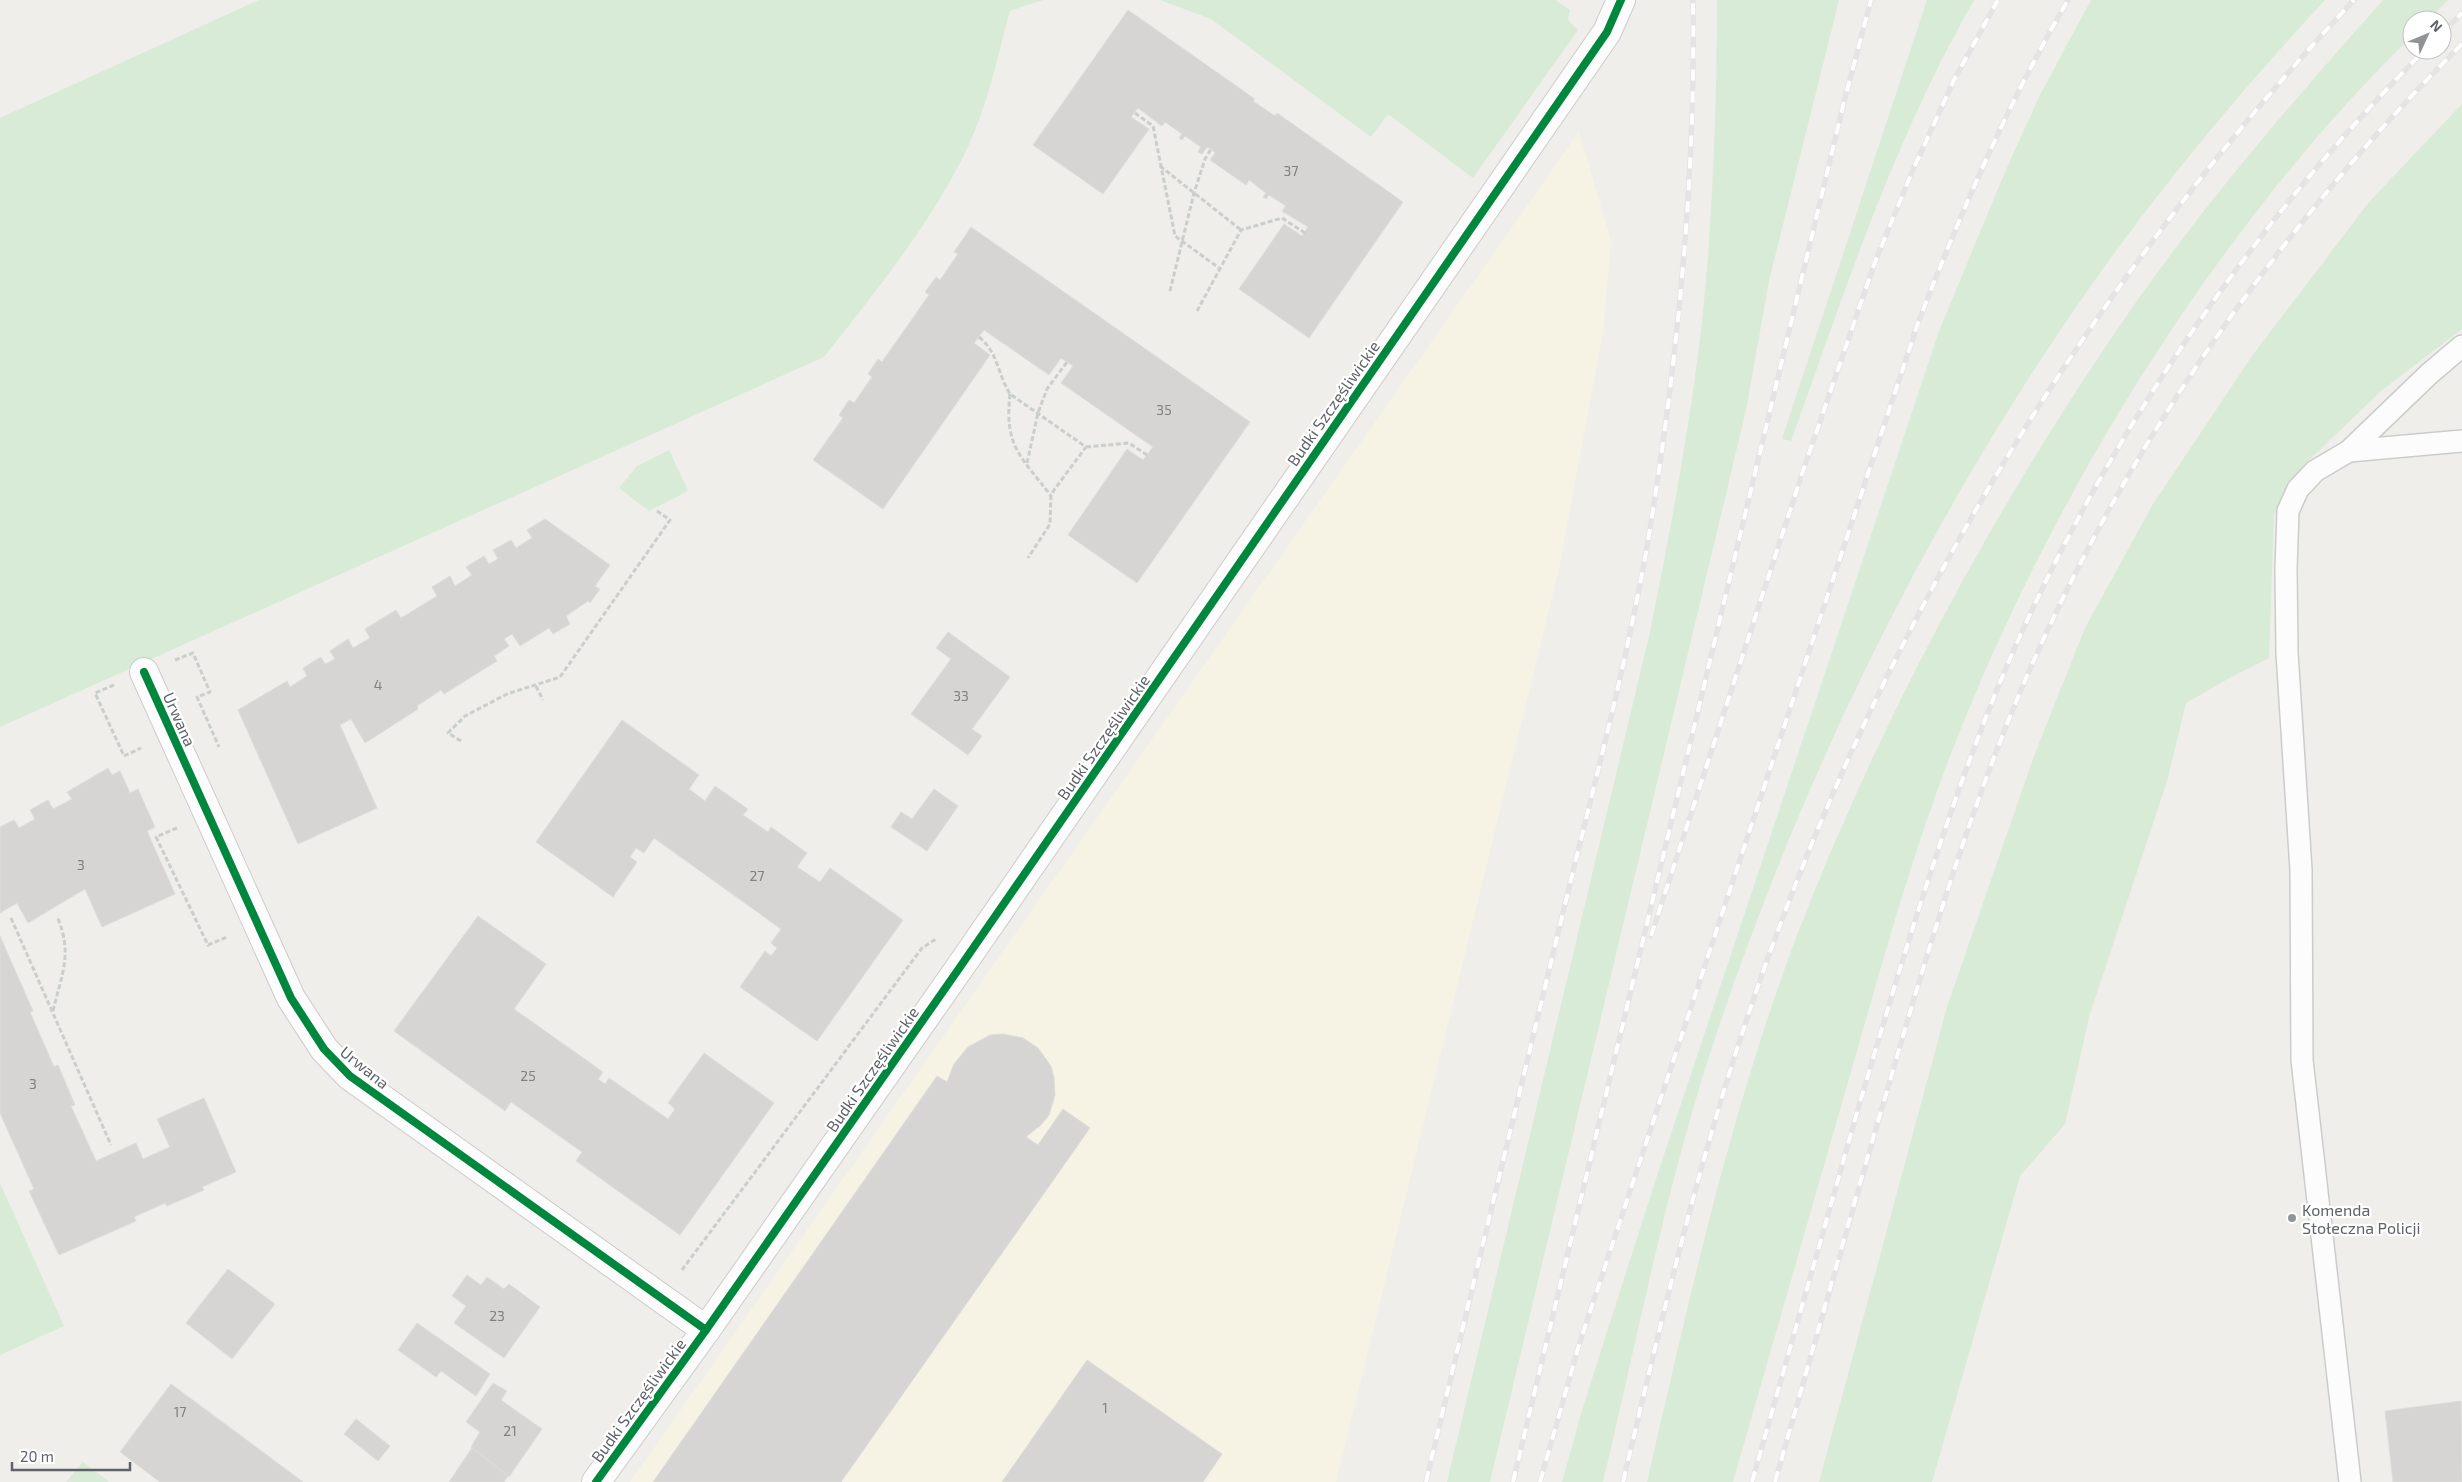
<svg xmlns="http://www.w3.org/2000/svg" width="2462" height="1482" viewBox="0 0 2462 1482" font-family="'Exo 2',sans-serif">
<style>
.commercial{fill:#f7f3e4}
.green{fill:#d8ebd6}
.building{fill:#d6d5d3;stroke:#deddd9}
.lines{fill:none;stroke-linecap:round;stroke-linejoin:round}
.lane-casing{stroke:#cbcccc;stroke-width:24}
.street-casing{stroke:#cbcccc;stroke-width:30}
.path{stroke:#cacfcc;stroke-width:3;stroke-dasharray:5 2.5;stroke-linecap:butt}
.lane{stroke:#fdfcfc;stroke-width:21}
.street{stroke:#fdfcfc;stroke-width:28}
.rail-casing{stroke:#e4e4e4;stroke-width:5.5}
.rail{stroke:#fff;stroke-width:4;stroke-dasharray:11;stroke-linecap:butt}
.cycleway-casing{stroke:#fff;stroke-width:11}
.cycleway{stroke:#00873e;stroke-width:8}
.poi-dot{fill:#919496;stroke:#fff;stroke-width:2}
.labels{text-anchor:middle;dominant-baseline:central;stroke-width:4.5;stroke-linejoin:round;paint-order:stroke}
.number-label{font-size:14px;fill:#7e8184}
.street-label{font-size:16px;fill:#5f6368;stroke:#fff}
.poi-label{font-size:16px;fill:#5f6368;stroke:#fff;text-anchor:start}
</style>
<rect width="100%" height="100%" fill="#efeeea"/>
<polygon class="commercial" points="1579,132 1611,241 1603,332 1559,568 1336,1482 630,1482"/>
<g class="green">
<path d="M259,0H1043L1010,11C996,63 985,117 959,165C922,235 872,296 824,357L0,727V118Z"/>
<polygon points="1160,0 1555,0 1570,10 1568,20 1578,30 1473,178 1388,114 1371,137 1211,19"/>
<path d="M1717,0H1839L1769,281L1746,410L1490,1482H1447L1650,632C1674,512 1697,391 1707,269C1714,179 1717,90 1717,0Z"/>
<path d="M1927,0H1974C1894,139 1845,291 1791,441L1782,439Z"/>
<path d="M2091,0H2325C2234,98 2147,203 2072,313C1922,532 1804,775 1719,1026C1669,1173 1639,1331 1603,1482H1562L1583,1407L1656,1179L1939,331L2005,172L2040,95Z"/>
<path d="M2383,0H2448L2428,20H2412V36C2226,218 2071,464 1971,704C1920,824 1886,950 1850,1075C1811,1211 1772,1346 1733,1482H1647C1690,1296 1731,1108 1799,930C1879,725 1982,531 2104,349C2186,225 2284,111 2383,0Z"/>
<polygon points="2462,104 2462,329 2381,391 2303,466 2274,515 2269,658 2233,676 2186,703 2168,778 2089,1017 2065,1124 2020,1176 1932,1482 1819,1482 1947,1007 2034,756 2085,628 2153,504 2252,356 2369,202"/>
<polygon points="669,450 688,491 649,511 619,488 637,466"/>
<polygon points="0,1183 64,1326 0,1355"/>
<polygon points="83,1462 109,1482 66,1482"/>
</g>
<g class="building">
<polygon points="1128,10 1255,99 1253,101 1275,116 1277,113 1403,202 1309,338 1239,289 1284,224 1302,236 1308,227 1282,211 1286,206 1269,195 1266,199 1263,197 1266,193 1249,180 1246,185 1210,160 1215,153 1211,149 1207,147 1202,154 1198,152 1201,147 1185,136 1182,140 1179,138 1182,134 1165,122 1162,126 1138,108 1131,117 1149,129 1103,194 1033,145"/>
<polygon points="971,227 1250,422 1137,583 1068,535 1127,449 1143,460 1153,447 1061,383 1073,366 1061,358 1049,375 984,330 974,343 990,355 883,509 813,460 843,418 839,415 849,400 854,403 872,377 868,374 878,359 882,362 929,295 925,292 936,277 940,280 958,254 954,252"/>
<polygon points="545,519 610,565 595,586 600,589 590,603 588,601 566,616 570,624 553,634 549,628 520,646 512,634 504,639 509,646 494,656 497,661 444,694 441,690 417,706 418,709 365,743 351,719 340,725 377,808 298,844 238,710 287,681 290,687 307,676 303,668 321,657 325,664 335,659 330,651 348,639 353,648 370,638 365,629 396,610 401,618 437,596 432,587 450,576 455,586 472,575 466,567 484,556 489,564 498,559 493,550 511,540 516,548 532,538 527,530"/>
<polygon points="948,632 1010,677 972,729 982,736 968,755 911,714 951,659 936,648"/>
<polygon points="622,720 699,775 689,789 705,801 715,786 748,809 743,815 768,832 771,827 807,853 797,867 820,882 830,868 903,920 817,1041 740,987 765,951 771,956 777,948 771,943 781,929 654,838 644,853 636,848 630,857 637,862 613,897 536,842"/>
<polygon points="108,768 112,775 120,771 130,793 138,789 155,827 147,831 175,894 102,927 85,889 28,923 17,903 0,913 0,827 14,820 19,828 35,819 30,810 48,800 53,809 72,799 67,792"/>
<polygon points="934,789 958,806 927,851 891,827 901,812 912,819"/>
<polygon points="478,916 546,964 514,1009 603,1072 598,1079 605,1084 609,1078 668,1119 675,1109 668,1103 704,1053 774,1103 680,1235 576,1161 582,1152 511,1102 505,1111 394,1031"/>
<polygon points="0,936 33,1011 30,1012 54,1067 58,1065 75,1105 71,1106 96,1161 136,1143 143,1159 170,1147 157,1119 204,1098 236,1172 202,1187 204,1190 167,1206 165,1203 134,1217 136,1221 59,1255 29,1191 34,1189 0,1113"/>
<polygon points="1003,1034 1023,1038 1038,1048 1051,1066 1054,1077 1055,1095 1049,1115 1042,1124 1026,1137 1038,1145 1063,1109 1090,1128 841,1482 653,1482 937,1076 947,1082 954,1064 968,1047 990,1035"/>
<polygon points="228,1269 275,1304 232,1359 186,1323"/>
<polygon points="467,1275 481,1285 487,1277 504,1289 509,1284 540,1307 504,1358 454,1323 466,1306 452,1296"/>
<polygon points="417,1323 490,1374 476,1396 441,1371 436,1377 398,1350"/>
<polygon points="1087,1360 1222,1454 1203,1482 1002,1482"/>
<polygon points="493,1383 507,1391 501,1400 542,1429 509,1477 471,1447 480,1432 466,1422"/>
<polygon points="171,1384 244,1438 303,1482 160,1482 120,1452"/>
<polygon points="2461,1401 2462,1482 2393,1482 2385,1411"/>
<polygon points="356,1419 390,1446 378,1461 344,1434"/>
<polygon points="472,1448 508,1476 504,1482 449,1482"/>
</g>
<g class="lines">
<defs>
<g id="lane">
<polyline points="2349,451 2429,374 2462,346"/>
<polyline points="2350,1482 2302,1060 2301,870 2287,653 2286,569 2288,511 2298,489 2315,471 2349,451 2462,441"/>
</g>
<g id="street">
<polyline points="144,672 291,998 324,1049 350,1076 706,1330"/>
<polyline points="596,1482 706,1330 958,970 1607,32 1621,0"/>
</g>
</defs>
<use href="#lane" class="lane-casing"/>
<use href="#street" class="street-casing"/>
<g class="path">
<polyline points="1135,113 1153,126 1175,236 1219,268"/>
<polyline points="1160,166 1241,230"/>
<polyline points="1170,291 1194,193 1205,159 1211,149"/>
<polyline points="1197,311 1241,230 1282,218 1305,233"/>
<path d="M979,337C999,354 997,373 1010,394L1086,447L1054,490L1051,496L1050,524L1028,558"/>
<path d="M1010,394C1004,447 1021,456 1051,496"/>
<polyline points="1086,447 1129,443 1147,455"/>
<polyline points="1027,463 1038,413 1047,389 1067,362"/>
<polyline points="175,660 193,653 210,692 197,697 219,747"/>
<polyline points="114,685 95,693 124,756 141,748"/>
<polyline points="536,686 543,700"/>
<polyline points="461,741 448,733 465,716 507,694 560,677 670,520 657,511"/>
<polyline points="177,828 156,837 208,945 227,937"/>
<polyline points="11,918 111,1145"/>
<path d="M53,1011C62,973 73,954 57,916"/>
<polyline points="682,1270 922,948 936,939"/>
</g>
<use href="#lane" class="lane"/>
<use href="#street" class="street"/>
<defs>
<g id="rail">
<polyline points="2442,33 2462,13"/>
<polyline points="1651,936 1803,471 1875,262 1912,172 1954,80 1998,0"/>
<path d="M1426,1482C1470,1295 1516,1108 1561,921C1592,791 1628,661 1650,529C1678,354 1696,177 1693,0"/>
<polyline points="1513,1482 1844,102 1871,0"/>
<path d="M1540,1482L1579,1345L1918,323C1961,212 2008,103 2068,0"/>
<path d="M1623,1482C1662,1318 1700,1154 1755,995C1881,626 2088,284 2354,0"/>
<path d="M1752,1482C1788,1355 1824,1229 1860,1102C1899,971 1938,839 1988,712C2082,473 2243,231 2425,50"/>
<path d="M1775,1482C1813,1349 1850,1216 1889,1084C1924,964 1959,845 2005,729C2107,472 2267,239 2462,44"/>
</g>
</defs>
<use href="#rail" class="rail-casing"/>
<use href="#rail" class="rail"/>
<defs>
<g id="cycleway">
<polyline points="144,672 291,998 324,1049 350,1076 706,1330"/>
<polyline points="596,1482 706,1330 958,970 1607,32 1621,0"/>
</g>
</defs>
<use href="#cycleway" class="cycleway-casing"/>
<use href="#cycleway" class="cycleway"/>
</g>
<circle class="poi-dot" cx="2292" cy="1218" r="5"/>
<g class="labels">
<g class="number-label">
<text x="1291" y="170">37</text>
<text x="1164" y="409">35</text>
<text x="378" y="684">4</text>
<text x="961" y="695">33</text>
<text x="81" y="864">3</text>
<text x="757" y="875">27</text>
<text x="528" y="1075">25</text>
<text x="33" y="1083">3</text>
<text x="497" y="1315">23</text>
<text x="1105" y="1407">1</text>
<text x="180" y="1411">17</text>
<text x="510" y="1430">21</text>
</g>
<g class="street-label">
<text transform="translate(1333 403) rotate(-55)">Budki Szczęśliwickie</text>
<text transform="translate(180 719) rotate(66)">Urwana</text>
<text transform="translate(1103 737) rotate(-55)">Budki Szczęśliwickie</text>
<text transform="translate(365 1067) rotate(39)">Urwana</text>
<text transform="translate(872 1069) rotate(-55)">Budki Szczęśliwickie</text>
<text transform="translate(638 1400) rotate(-54)">Budki Szczęśliwickie</text>
</g>
<g class="poi-label">
<text x="2302" y="1209">Komenda<tspan x="2302" dy="18">Stołeczna Policji</tspan></text>
</g>
</g>
<g transform="translate(2427 35) rotate(46)"><circle r="24" fill="#ffffff" stroke="#bfc1c3"/>
<path d="M0-4L9 19L0 12L-9 19Z" fill="#919496"/>
<text y="-8" font-size="14" font-weight="bold" text-anchor="middle" fill="#5f6368">N</text>
</g>
<path d="M12 1462v8h118v-8" fill="none" stroke="#5f6368" stroke-width="2.5"/>
<text x="20" y="1462" font-size="15" fill="#5f6368" stroke="#ffffff" stroke-width="4" paint-order="stroke">20 m</text>
</svg>
